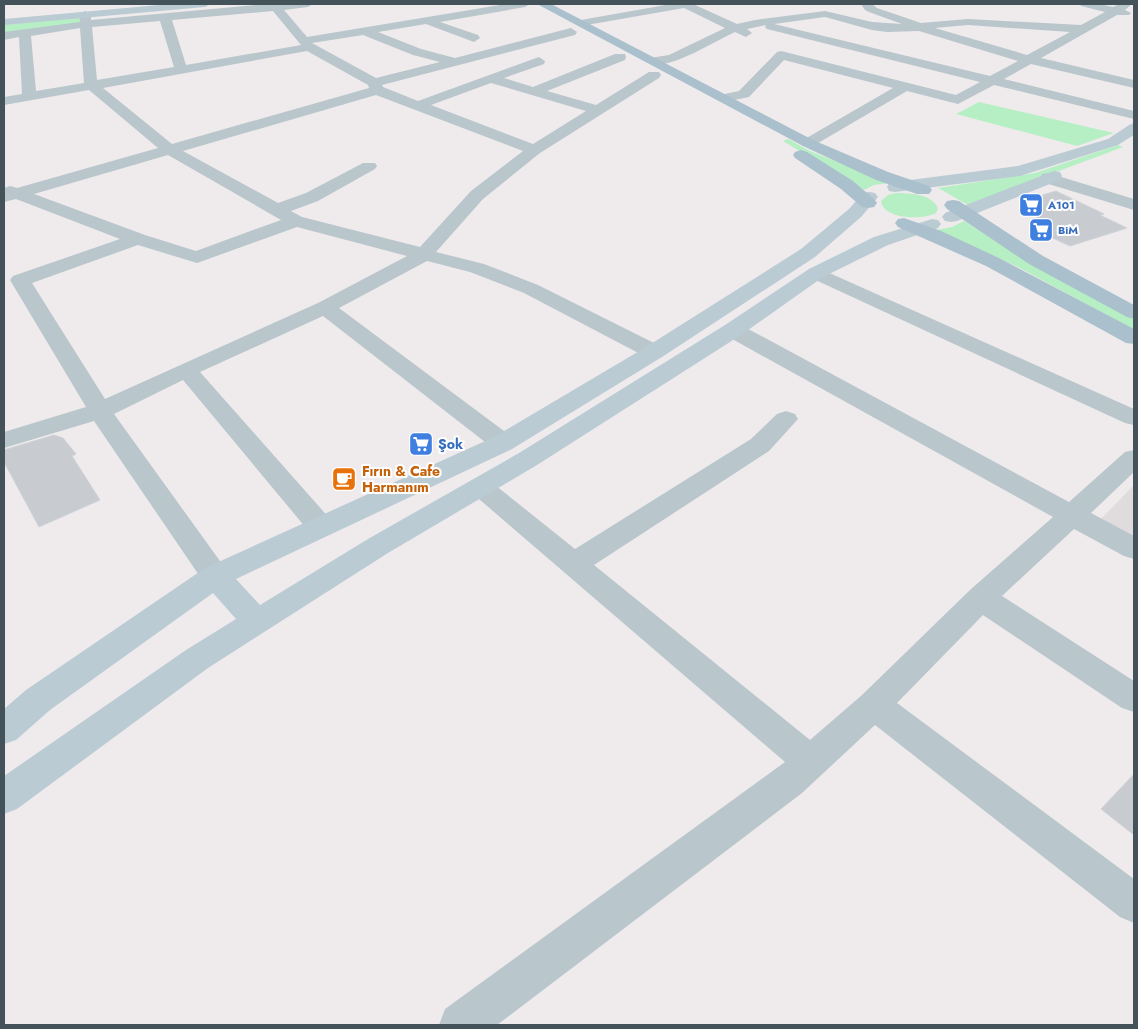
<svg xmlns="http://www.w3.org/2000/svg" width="1138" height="1029" viewBox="0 0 1138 1029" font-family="Jost,sans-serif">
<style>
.education{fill:#e0dcde}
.green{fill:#b7efc5}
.building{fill:#c8ccd1;stroke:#cfd3d8}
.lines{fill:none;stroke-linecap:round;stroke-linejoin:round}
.street{fill:#b9c6cc;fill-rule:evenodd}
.secondary{fill:#bbcbd4;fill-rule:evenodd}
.primary{fill:#aac0cc;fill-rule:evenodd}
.labels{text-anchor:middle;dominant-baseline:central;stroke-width:4;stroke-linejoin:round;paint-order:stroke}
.far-shop-label{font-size:11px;font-weight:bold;fill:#366cbe;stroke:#fff;text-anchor:start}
.shop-label{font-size:14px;font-weight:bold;fill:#366cbe;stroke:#fff;text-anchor:start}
.food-label{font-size:14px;font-weight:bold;fill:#c56008;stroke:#fff;text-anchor:start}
</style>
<rect width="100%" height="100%" fill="#efebec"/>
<polygon class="education" points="1134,485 1134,539 1099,521"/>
<g class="green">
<polygon points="80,17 80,23 4,33 4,24"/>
<polygon points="979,102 1114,133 1077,146 956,114"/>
<polygon points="788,139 810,151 890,183 874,185 864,190 783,141"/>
<polygon points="1118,145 1123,147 968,205 938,188 1035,173"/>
<path d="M896,193C910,193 933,194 938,209L936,213C924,220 883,220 881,201L888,195Z"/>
<polygon points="964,221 1028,262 1134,319 1134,330 1018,267 936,230 952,227"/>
</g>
<g class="building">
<polygon points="1056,191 1104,214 1100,215 1127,228 1070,246 1044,234 1029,199"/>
<polygon points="54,435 63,438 76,454 72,456 100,500 39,527 4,462 4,450"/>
<polygon points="1134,774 1134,835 1101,809"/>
</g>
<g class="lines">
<g class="street">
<path d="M268,4H313L308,7L284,10L307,37L506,4H530L525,7L440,22L478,35L480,38L474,42L426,24L378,32L421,49L455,58L571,28L577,32L575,35L382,85L383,87L418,101L539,57L545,61L544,64L504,78L533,87L615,54H625L626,57L625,60L547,91L596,105L649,72H659L661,75L659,78L540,153L483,199L436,252L484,264L538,285L662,347L665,352L662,357L654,359L646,357L524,293L470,272L427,261L339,308L512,437L516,443L512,449L503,451L494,449L323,316L200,372L331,520L335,527L331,534L321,537L311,534L183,380L114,414L225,568L230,576L225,584L215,587L205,584L94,421L4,448V432L86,407L10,280L13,276L120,239L16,199L4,202V188L10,186L17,188L158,148L89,90L4,105V97L22,94L19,37L4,40V32L80,22L79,14L85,11L91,14V20ZM273,11L301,45L186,65L172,20ZM160,21L174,67L97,80L92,27ZM80,28L84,83L36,91L31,36ZM363,35L413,55L440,62L376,78L312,43ZM307,51L368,85L369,88L172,144L103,88ZM491,83L586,111L533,144L431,105ZM376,95L523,151L471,191L420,247L302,217L291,211L318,201L375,169L377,166L375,163H363L306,193L278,203L183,151ZM168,155L281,220L196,251L145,235L34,194ZM297,227L407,256L318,303L105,399L32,283L138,245L197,263Z"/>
<path d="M671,4H693L737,24L755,20L825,11L872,22L902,24L869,12L865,10L861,4H872L877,8L921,23L968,19L1081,25L1105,12L1081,6L1080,4H1099L1113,7L1119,4H1132L1125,10L1131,13L1129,15H1117L1041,58L1134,80V88L1031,64L1004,79L1134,111V119L994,85L958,104L907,91L813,146H803L800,143L803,140L893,88L784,60L749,97L725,102L718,98L720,95L739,91L777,52L781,51L956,95L980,82L767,29L765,27L766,25L747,29L752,33L746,37L735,32L731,34C711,43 672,69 650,64L649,61L650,58L669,55L725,28L684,8L581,26L575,23L581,20ZM825,17L872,30L887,32L919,31L1018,61L990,76L774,24ZM968,25L1070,32L1027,55L935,28Z"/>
<polygon points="1048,173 1134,199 1134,210 1042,182 1040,178 1042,174"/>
<polygon points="816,267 1134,409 1134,425 1125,423 809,277 806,273 809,269"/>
<polygon points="733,324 741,325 1069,502 1125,452 1134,450 1134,472 1091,513 1134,536 1134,559 1124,556 1074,529 1002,596 1134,681 1134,712 1122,708 983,615 897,703 1134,879 1134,923 1120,917 875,725 802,793 497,1025 439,1025 445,1009 785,762 472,493 468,487 472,481 481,478 490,481 575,549 751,439 777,414 786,411 795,414 798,419 769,451 594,565 810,740 862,695 970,590 1053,517 725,335 722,330 725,325"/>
</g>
<g class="secondary">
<polygon points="170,4 211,4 205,7 4,25 4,19"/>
<polygon points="1134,123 1134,135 1118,145 1020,176 895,192 889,191 887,187 889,183 895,182 1018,166 1108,139 1129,125"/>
<polygon points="1054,171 1060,172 1062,176 1060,180 957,221 951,222 945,221 942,217 945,213"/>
<polygon points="869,192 875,193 878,197 861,217 815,257 662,357 512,449 236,579 260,605 368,539 519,453 725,325 809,269 874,237 932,219 938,220 941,224 938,228 888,245 823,277 741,335 537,465 388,553 208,668 17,809 4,814 4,776 186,650 236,619 213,593 50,710 16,740 4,744 4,709 26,690 205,568 494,437 646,347 801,249 849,209 863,193"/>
</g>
<g class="primary">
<polygon points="537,4 551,4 813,140 888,172 929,186 932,190 929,194 917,194 876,180 803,146"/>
<polygon points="801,150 807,152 853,181 874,199 877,203 874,207 868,208 862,207 841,189 795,158 793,155 795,152"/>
<polygon points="953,200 959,201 1043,256 1134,305 1134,319 1127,317 1029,264 947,209 944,205 947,201"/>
<polygon points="904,218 941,231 999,258 1134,329 1134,344 1126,343 986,266 898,227 895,223 898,219"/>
</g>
</g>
<defs>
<symbol id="supermarket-square" viewBox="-11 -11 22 22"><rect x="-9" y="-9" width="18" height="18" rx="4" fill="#3f7fe0" stroke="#fff"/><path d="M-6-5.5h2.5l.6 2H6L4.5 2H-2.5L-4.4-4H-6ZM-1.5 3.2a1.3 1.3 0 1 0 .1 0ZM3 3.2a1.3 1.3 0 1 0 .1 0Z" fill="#fff"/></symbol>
<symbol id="cafe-square" viewBox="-11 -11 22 22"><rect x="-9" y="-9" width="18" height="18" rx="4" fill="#e8710a" stroke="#fff"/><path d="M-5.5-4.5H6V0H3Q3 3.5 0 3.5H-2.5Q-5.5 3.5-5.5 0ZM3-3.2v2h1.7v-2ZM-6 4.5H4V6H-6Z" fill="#fff"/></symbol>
</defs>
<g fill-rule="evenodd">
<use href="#supermarket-square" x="1017" y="191" width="28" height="28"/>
<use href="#supermarket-square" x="1027" y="216" width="28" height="28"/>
<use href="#supermarket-square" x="407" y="430" width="28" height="28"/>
<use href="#cafe-square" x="330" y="465" width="28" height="28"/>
</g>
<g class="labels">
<g class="far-shop-label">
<text x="1048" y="205">A101</text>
<text x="1058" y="230">BiM</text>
</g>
<g class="shop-label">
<text x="438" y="444">Şok</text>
</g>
<g class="food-label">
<text x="362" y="471">Fırın &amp; Cafe<tspan x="362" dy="16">Harmanım</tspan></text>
</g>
</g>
<rect width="1138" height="1029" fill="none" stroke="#445259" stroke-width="10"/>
</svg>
